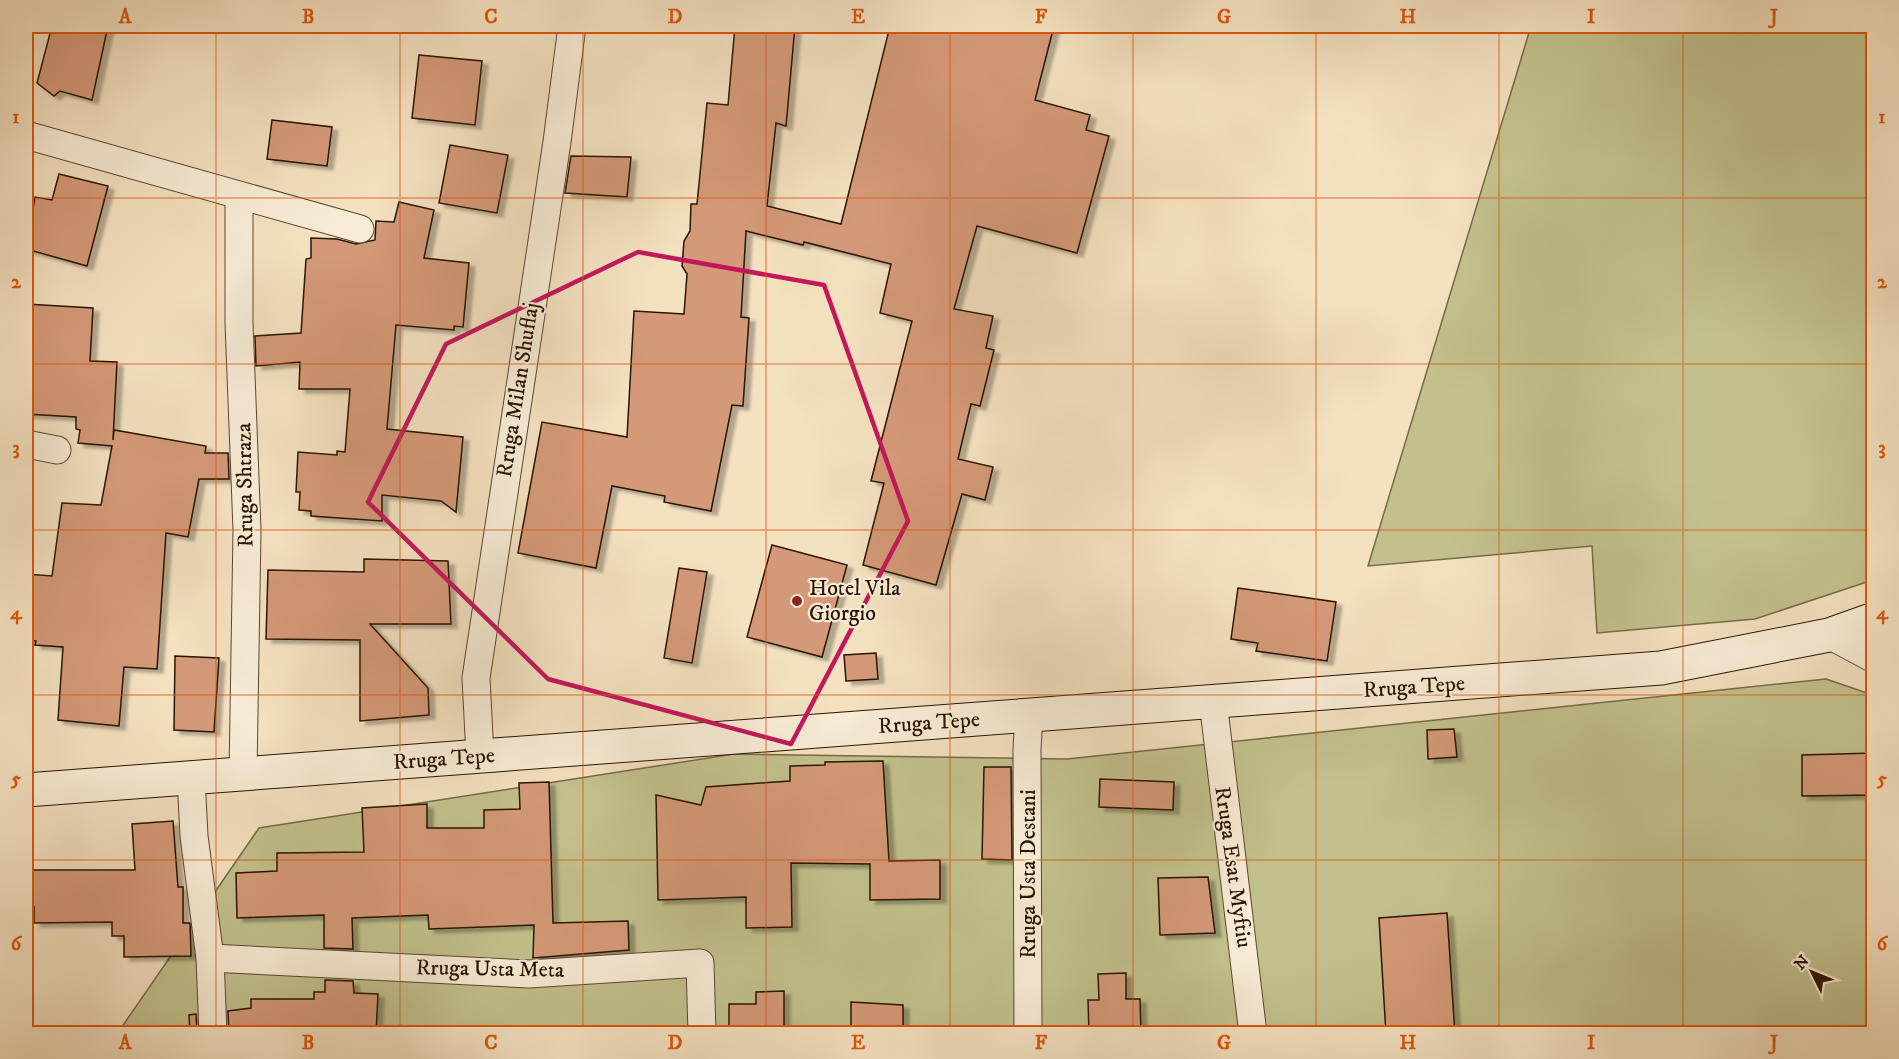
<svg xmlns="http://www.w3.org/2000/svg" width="1899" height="1059" viewBox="0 0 1899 1059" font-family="'IM FELL DW Pica',serif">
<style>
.green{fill:#c2c18d;stroke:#766a47;stroke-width:1.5}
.building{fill:#d49978;stroke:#2a1301;stroke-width:1.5;filter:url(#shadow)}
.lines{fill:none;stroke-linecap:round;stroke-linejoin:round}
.minor-casing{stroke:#5c4631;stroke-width:29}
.secondary-casing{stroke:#2a1301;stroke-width:35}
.minor{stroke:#f8ecd6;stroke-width:27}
.secondary{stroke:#f8ecd6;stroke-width:33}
.marked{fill:none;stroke:#c2185b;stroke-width:4.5;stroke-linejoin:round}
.grid{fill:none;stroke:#de560b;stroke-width:1.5;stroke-opacity:0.55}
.poi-dot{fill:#8f2418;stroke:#f8ecd6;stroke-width:2}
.labels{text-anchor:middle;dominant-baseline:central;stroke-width:4.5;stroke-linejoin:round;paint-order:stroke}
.street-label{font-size:22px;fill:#2a1301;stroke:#f8ecd6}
.poi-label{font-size:22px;fill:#2a1301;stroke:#f8ecd6;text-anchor:start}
.neatline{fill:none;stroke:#de560b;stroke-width:2}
.grid-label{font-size:20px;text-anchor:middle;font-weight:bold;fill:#de560b}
</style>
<defs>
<filter id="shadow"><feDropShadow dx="6" dy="4" stdDeviation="1.5" flood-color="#0004"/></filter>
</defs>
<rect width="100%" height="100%" fill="#f4e1c0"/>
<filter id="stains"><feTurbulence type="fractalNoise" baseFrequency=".00333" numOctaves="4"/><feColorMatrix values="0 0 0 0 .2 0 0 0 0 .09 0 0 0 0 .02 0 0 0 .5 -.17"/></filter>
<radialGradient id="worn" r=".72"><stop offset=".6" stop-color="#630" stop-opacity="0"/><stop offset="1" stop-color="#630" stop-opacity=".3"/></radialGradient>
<g class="green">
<polygon points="1531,26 1873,26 1873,580 1755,619 1597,633 1592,546 1368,566"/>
<polygon points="1826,679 1873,695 1873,1033 117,1034 259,828 734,754 1067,759"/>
</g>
<g class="building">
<polygon points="52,26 108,26 92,100 60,91 54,96 37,83"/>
<polygon points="735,26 795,26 786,126 776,123 767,206 841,224 890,26 1054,26 1035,100 1090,115 1086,130 1109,136 1077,253 977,226 954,309 993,316 986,348 994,350 980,406 971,404 958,459 993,467 985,500 962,494 936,585 863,565 884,483 871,481 912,321 880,313 891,264 804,242 803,245 746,231 741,317 749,318 743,406 732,405 711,511 664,502 665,496 612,486 596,568 518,553 542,422 627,437 634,311 684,314 687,274 682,266 684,241 690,231 691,204 697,204 707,103 728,105"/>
<polygon points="419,55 482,61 475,125 412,118"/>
<polygon points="272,120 332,127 327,166 267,159"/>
<polygon points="450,145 508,155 497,213 439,203"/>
<polygon points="571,156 631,157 627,197 565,193"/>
<polygon points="59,174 108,186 87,266 26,249 35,197 52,200"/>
<polygon points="399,202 434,210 424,258 469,263 463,327 454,326 454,330 396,325 387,429 463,437 456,512 441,501 382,495 382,521 311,516 311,511 299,510 300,492 296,492 298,452 337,455 337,451 345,452 350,389 299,389 300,362 256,366 255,336 301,333 306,259 311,258 311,238 337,239 356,244 375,240 376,221 394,222"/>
<polygon points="26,304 93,308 90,361 117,362 113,440 114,430 206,446 205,453 228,453 229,479 199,479 188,537 166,533 157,669 124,667 119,726 58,720 63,647 35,645 36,641 26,640 26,574 52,576 62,503 101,505 112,446 78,443 80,430 76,429 76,417 26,414"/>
<polygon points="772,545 847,565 822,657 747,637"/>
<polygon points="364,559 448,561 451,624 370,624 428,688 429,715 360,721 360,640 266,639 268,570 364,572"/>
<polygon points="679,568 707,572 692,663 664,658"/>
<polygon points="1238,588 1336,602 1327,661 1256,651 1258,643 1231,639"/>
<polygon points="876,653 878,679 846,681 844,655"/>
<polygon points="175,656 219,658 214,732 174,730"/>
<polygon points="1454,729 1457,757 1428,759 1427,730"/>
<polygon points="1874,753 1874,795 1802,796 1802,755"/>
<polygon points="883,761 889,861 940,860 940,899 870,900 870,864 791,863 792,927 746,928 746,897 658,900 656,795 701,805 706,787 790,781 790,766 825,765 825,762"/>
<polygon points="984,767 1011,767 1012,860 982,859"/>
<polygon points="1100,779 1174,782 1173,810 1099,807"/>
<polygon points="549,782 553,923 628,921 629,950 533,958 534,925 429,929 428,915 352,918 353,949 324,948 324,915 237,918 236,873 277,871 277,853 364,852 362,808 427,804 427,828 484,828 484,810 520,809 519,783"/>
<polygon points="173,821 178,887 183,887 183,923 190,923 191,956 124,957 124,936 112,936 112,922 34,923 34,907 26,907 26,870 135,870 132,824"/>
<polygon points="1208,877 1215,933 1160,935 1158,878"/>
<polygon points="1447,913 1455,1034 1386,1034 1379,918"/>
<polygon points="1126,973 1126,999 1140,999 1141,1034 1089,1034 1088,1000 1099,1000 1098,974"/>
<polygon points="325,980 353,981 354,993 378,994 376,1034 229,1034 228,1011 251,1008 251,999 314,999 314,992 325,992"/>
<polygon points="784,991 784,1034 729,1034 729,1004 756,1004 756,992"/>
<polygon points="851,1002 903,1005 903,1034 851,1034"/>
<polygon points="196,1014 197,1034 190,1034 189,1015"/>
</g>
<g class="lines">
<defs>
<g id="minor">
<polyline points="26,135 360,229"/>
<polyline points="239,196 239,323 247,530 243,774"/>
<polyline points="26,444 57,450"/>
<polyline points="1829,635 1874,659"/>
<polyline points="1213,701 1253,1034"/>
<polyline points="480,756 476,678 557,142 572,26"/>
<polyline points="191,777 194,836 210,958 213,1034"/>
<polyline points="210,958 529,974 700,963 702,1034"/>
<polyline points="1028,1034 1027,749 1029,715"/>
</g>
<polyline id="secondary" points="26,790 1661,668 1829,635 1874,619"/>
</defs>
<use href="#minor" class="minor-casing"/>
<use href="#secondary" class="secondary-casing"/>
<use href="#minor" class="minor"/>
<use href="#secondary" class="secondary"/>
</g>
<path class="marked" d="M638,252L824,285L908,521L791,744L548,679L368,502L446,344Z"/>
<path class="grid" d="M216,26V1034M400,26V1034M583,26V1034M766,26V1034M950,26V1034M1133,26V1034M1316,26V1034M1499,26V1034M1683,26V1034M26,198H1874M26,364H1874M26,530H1874M26,695H1874M26,860H1874"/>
<circle class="poi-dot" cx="797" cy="601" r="6"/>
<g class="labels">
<g class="street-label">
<text transform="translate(518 390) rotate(-81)">Rruga Milan Shuflaj</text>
<text transform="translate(245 485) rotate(-91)">Rruga Shtraza</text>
<text transform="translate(1414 687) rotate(-4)">Rruga Tepe</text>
<text transform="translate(929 723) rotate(-4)">Rruga Tepe</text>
<text transform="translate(444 759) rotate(-4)">Rruga Tepe</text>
<text transform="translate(1233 867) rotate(82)">Rruga Esat Myftiu</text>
<text transform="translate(1028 874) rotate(-90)">Rruga Usta Destani</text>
<text transform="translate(490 969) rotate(1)">Rruga Usta Meta</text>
</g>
<g class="poi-label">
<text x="809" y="588">Hotel Vila<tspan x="809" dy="25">Giorgio</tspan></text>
</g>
</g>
<rect width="1899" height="1059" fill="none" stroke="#f4e1c0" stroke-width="66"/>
<g transform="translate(1812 972) rotate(313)" stroke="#f8ecd6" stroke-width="4.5" paint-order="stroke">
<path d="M0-4.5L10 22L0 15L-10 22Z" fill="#2a1301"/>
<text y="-9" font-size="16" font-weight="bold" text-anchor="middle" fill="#2a1301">N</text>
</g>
<rect x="33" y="33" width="1833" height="993" class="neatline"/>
<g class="grid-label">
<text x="125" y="23">A</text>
<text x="308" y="23">B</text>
<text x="491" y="23">C</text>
<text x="675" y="23">D</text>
<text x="858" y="23">E</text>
<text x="1041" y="23">F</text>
<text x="1224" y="23">G</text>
<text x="1408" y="23">H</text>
<text x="1591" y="23">I</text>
<text x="1774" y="23">J</text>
<text x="16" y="123">1</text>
<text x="1882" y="123">1</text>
<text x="16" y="288">2</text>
<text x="1882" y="288">2</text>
<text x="16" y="454">3</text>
<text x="1882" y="454">3</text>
<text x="16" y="619">4</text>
<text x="1882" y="619">4</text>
<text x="16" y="785">5</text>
<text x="1882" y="785">5</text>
<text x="16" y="950">6</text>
<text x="1882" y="950">6</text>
<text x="125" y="1049">A</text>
<text x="308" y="1049">B</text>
<text x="491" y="1049">C</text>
<text x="675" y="1049">D</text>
<text x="858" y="1049">E</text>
<text x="1041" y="1049">F</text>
<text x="1224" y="1049">G</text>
<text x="1408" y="1049">H</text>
<text x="1591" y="1049">I</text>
<text x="1774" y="1049">J</text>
</g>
<rect width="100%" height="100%" filter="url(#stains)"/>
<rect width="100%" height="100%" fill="url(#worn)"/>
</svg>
